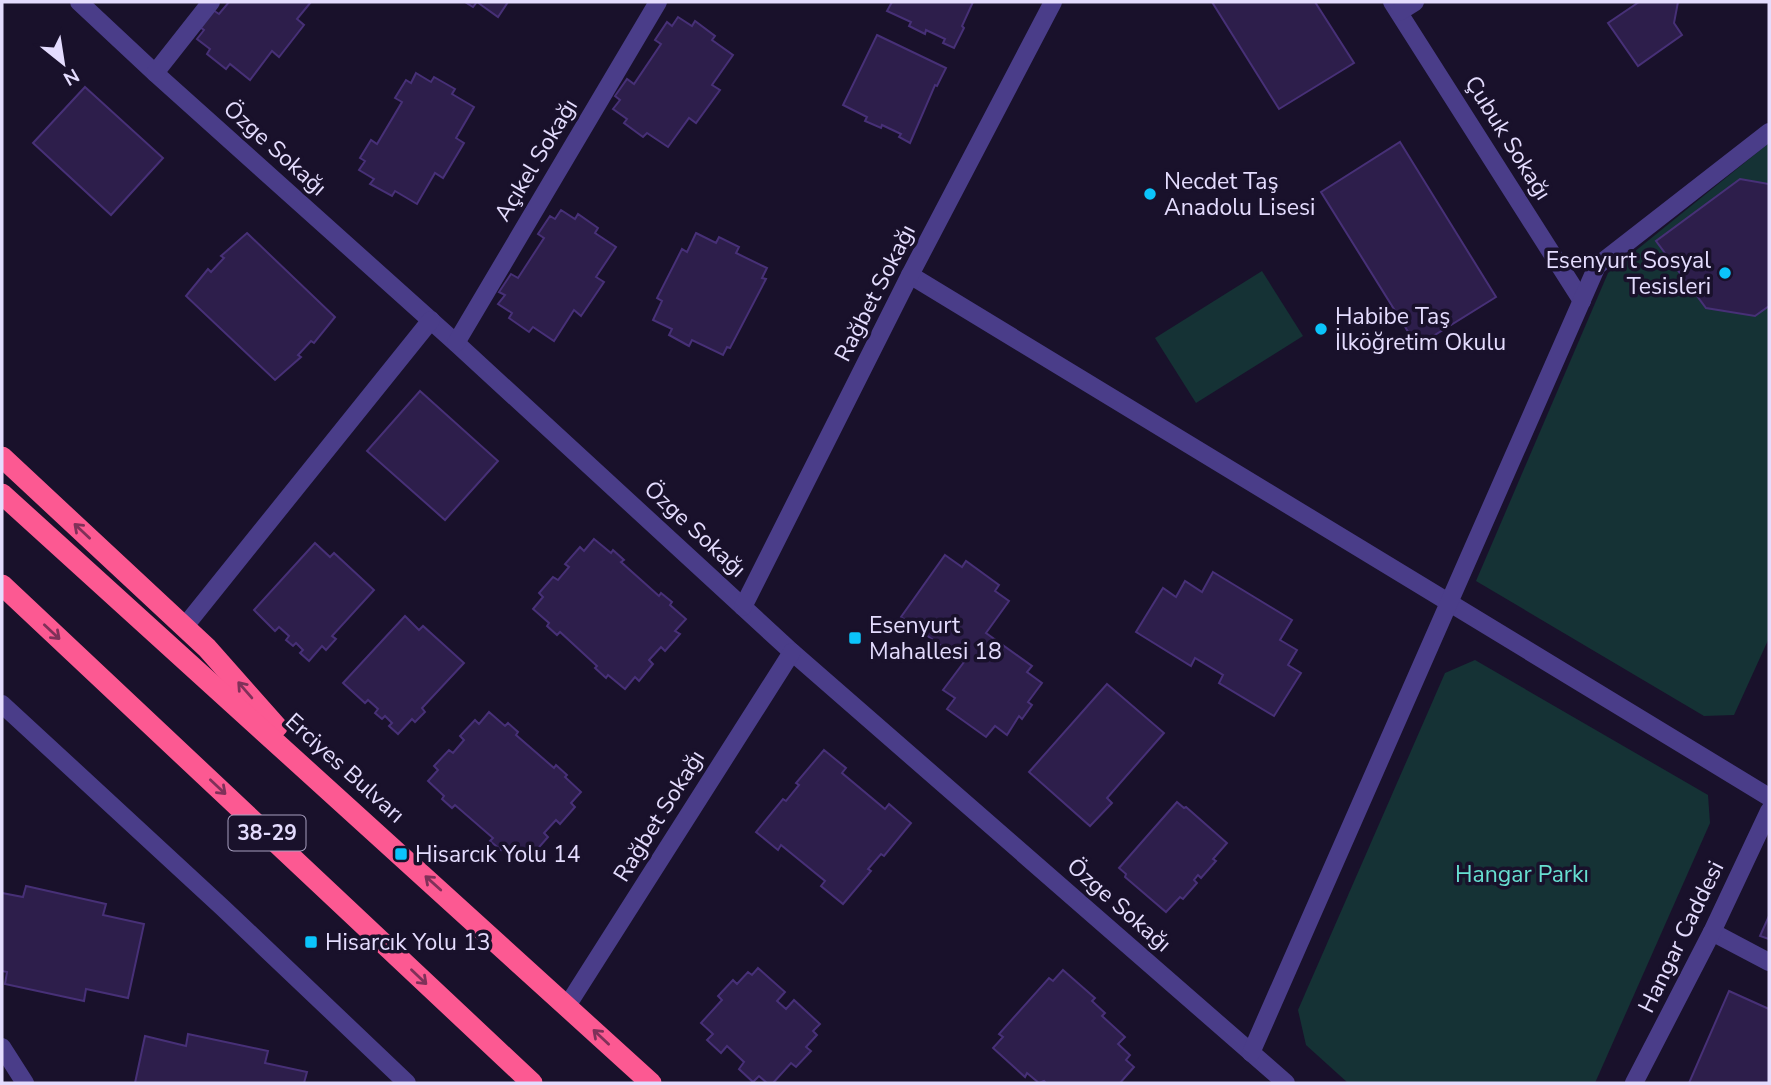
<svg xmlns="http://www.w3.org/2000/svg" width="1771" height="1085" viewBox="0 0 1771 1085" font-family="'Nunito Sans',sans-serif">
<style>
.green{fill:#153235}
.building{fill:#2d1e4b;stroke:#473077;stroke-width:2}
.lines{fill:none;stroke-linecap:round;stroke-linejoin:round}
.street{stroke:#4a3d89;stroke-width:18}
.highway{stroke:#fc5992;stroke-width:21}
.oneway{stroke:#7f3159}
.poi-dot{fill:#0bc4fb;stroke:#19112b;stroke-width:2.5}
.labels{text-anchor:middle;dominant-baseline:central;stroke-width:7;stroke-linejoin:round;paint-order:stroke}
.shield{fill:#19112b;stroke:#a79fbf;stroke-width:2}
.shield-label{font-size:21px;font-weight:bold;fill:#e4dcfe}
.street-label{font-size:23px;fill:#e4dcfe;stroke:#19112b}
.poi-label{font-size:23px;fill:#e4dcfe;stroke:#19112b;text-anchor:start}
.park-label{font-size:23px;fill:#67dfd1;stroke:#19112b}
</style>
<rect width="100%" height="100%" fill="#19112b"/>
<g class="green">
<polygon points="1769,143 1769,638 1734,715 1704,716 1476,581 1608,273"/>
<polygon points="1262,271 1303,336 1196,403 1155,338"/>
<polygon points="1475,660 1708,795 1710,823 1595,1083 1348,1083 1306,1045 1298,1010 1445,673"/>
</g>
<g class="building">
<polygon points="229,2 311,2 297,19 304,25 279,57 272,51 250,80 230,64 226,69 207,54 210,49 197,39 204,30 200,27 213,10 219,14"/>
<polygon points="465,2 508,2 498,17 477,2 473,7"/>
<polygon points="892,2 973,2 962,26 964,28 954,48 943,43 945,39 926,30 925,34 909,26 911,22 887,11"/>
<polygon points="1212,2 1315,2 1354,63 1279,109"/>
<polygon points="1639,2 1678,2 1674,23 1682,35 1638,66 1608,23"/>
<polygon points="678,17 692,26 695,21 715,36 712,40 733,55 712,85 720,90 696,123 689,118 668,147 647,133 643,137 624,123 627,119 613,109 620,100 615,96 627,79 634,84 661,44 655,40 667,22 672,26"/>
<polygon points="877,35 946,68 937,86 935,85 910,143 899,137 901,134 882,125 881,128 865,121 867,117 843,105"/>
<polygon points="416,73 431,82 434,77 455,89 452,94 474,107 456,138 464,143 443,178 435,173 417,204 395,191 392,196 370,184 374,179 359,170 365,161 360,158 371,140 377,144 402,102 395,98 406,80 411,83"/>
<polygon points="85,87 163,158 111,215 33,143"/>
<polygon points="1400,142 1496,297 1417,346 1321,192"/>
<polygon points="1740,179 1769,184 1769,306 1755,316 1706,308 1656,241"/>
<polygon points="561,210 575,219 578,214 598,228 595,233 616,247 596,277 604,282 581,316 574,310 554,341 533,327 529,332 509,318 512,313 498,304 505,295 499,292 511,274 518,278 544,238 538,234 550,216 555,219"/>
<polygon points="247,233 335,317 314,343 311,341 298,355 301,357 275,380 186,296 208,269 211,272 224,258 221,256"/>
<polygon points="696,233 716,243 719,237 739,247 736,253 767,268 762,278 766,279 730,348 727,347 723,355 692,340 689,346 669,335 672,329 653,320 662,301 657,298 682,249 687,252"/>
<polygon points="420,391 498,461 445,520 367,451"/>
<polygon points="594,539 611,553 613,550 624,560 621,562 659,596 661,593 672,602 670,605 686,619 675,631 680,634 665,651 661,647 649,660 653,664 639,681 635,677 625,689 608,675 606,678 595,668 597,666 560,632 557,635 547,626 549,623 533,609 543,597 539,593 553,577 558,580 569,567 565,564 580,547 584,551"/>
<polygon points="315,543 330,557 334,553 374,590 332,636 336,639 326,650 322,646 309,661 300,653 303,650 296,643 293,646 286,640 289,636 279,627 275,631 254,610"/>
<polygon points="945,555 962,567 966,561 999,585 995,591 1009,601 986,633 1032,666 1027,672 1042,683 1028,702 1032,705 1022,719 1019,716 1007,735 995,726 986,737 947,709 955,698 943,690 964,662 901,617"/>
<polygon points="1213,572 1292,620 1280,640 1297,650 1288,665 1301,673 1274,716 1219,683 1223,675 1195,658 1191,666 1136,632 1163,588 1176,597 1185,581 1202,592"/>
<polygon points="405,616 419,630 423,626 464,663 422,708 425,712 415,722 412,719 398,734 389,726 392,723 385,716 382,719 375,713 378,709 368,700 365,703 343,683"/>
<polygon points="1107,684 1164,733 1107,798 1112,803 1090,826 1029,772"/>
<polygon points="489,712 505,726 508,723 518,732 516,735 554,768 556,765 567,775 565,777 581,792 571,803 575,807 560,824 556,820 544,833 548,837 534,853 530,850 519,861 503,847 501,850 490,841 493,838 455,805 452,808 442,799 444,796 428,781 438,770 434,766 449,750 453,753 464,740 460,736 475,720 479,724"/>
<polygon points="824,750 846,768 842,773 885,809 889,804 911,823 884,856 881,854 868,869 871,871 843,904 821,886 825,881 781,845 778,850 756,832 783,799 786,801 799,785 796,783"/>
<polygon points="1177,802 1184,808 1186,807 1227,843 1213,859 1216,861 1201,878 1198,875 1194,880 1197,883 1183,899 1180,897 1166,912 1125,877 1126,874 1119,868"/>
<polygon points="26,886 106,904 103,915 144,924 128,998 86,989 84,1001 5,984 7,972 2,971 2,893 23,897"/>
<polygon points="1769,916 1769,939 1760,936"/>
<polygon points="758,968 785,992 777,1001 786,1009 794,1000 820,1024 813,1031 817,1035 806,1047 811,1051 796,1067 791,1063 773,1083 767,1083 759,1076 753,1082 739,1069 744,1062 727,1046 721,1053 707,1040 713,1034 701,1023 722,1000 718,996 733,980 737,984 748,972 752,975"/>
<polygon points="1063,970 1095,998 1092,1001 1105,1013 1102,1016 1125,1037 1118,1044 1130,1055 1126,1060 1134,1067 1120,1083 1046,1083 1044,1081 1039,1083 1027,1073 1025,1077 993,1048 1003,1037 999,1034 1049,978 1053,981"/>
<polygon points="1729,991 1769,1009 1769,1083 1689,1083"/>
<polygon points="188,1034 268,1051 265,1063 307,1072 304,1083 135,1083 145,1036 186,1046"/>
</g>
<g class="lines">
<g class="street">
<polyline points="79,2 155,73 456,343 792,652 1286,1083"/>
<polyline points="1392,2 1582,301"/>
<polyline points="1399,12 1415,2"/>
<polyline points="155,73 211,2"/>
<polyline points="910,275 1769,797"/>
<polyline points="456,343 658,2"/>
<polyline points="743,607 910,275 1053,2"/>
<polyline points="185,626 431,320"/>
<polyline points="2,704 223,908 407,1083"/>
<polyline points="1712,932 1769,962"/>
<polyline points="567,1006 792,652"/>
<polyline points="2,1047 25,1083"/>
<polyline points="1251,1053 1597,266 1769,132"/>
<polyline points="1634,1083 1712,932 1769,811"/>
</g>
<g class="highway">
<polyline points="2,457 207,648 277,727"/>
<polyline points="2,494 651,1083"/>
<polyline points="2,585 532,1083"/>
</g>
</g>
<defs><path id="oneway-shaft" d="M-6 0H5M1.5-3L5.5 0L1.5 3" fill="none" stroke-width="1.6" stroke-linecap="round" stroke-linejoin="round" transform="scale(1.75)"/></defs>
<g class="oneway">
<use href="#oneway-shaft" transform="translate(82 531) rotate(-137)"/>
<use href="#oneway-shaft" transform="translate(52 632) rotate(43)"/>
<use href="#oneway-shaft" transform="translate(245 690) rotate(-131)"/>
<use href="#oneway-shaft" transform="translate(218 787) rotate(43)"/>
<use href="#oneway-shaft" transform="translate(433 883) rotate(-138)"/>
<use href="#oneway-shaft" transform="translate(419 977) rotate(44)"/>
<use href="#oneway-shaft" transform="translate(601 1037) rotate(-137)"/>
</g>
<g class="poi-dot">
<circle cx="1150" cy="194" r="7"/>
<circle cx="1725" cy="273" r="7"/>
<circle cx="1321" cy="329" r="7"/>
<rect x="848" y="631" width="14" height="14" rx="3.5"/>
<rect x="394" y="847" width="14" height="14" rx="3.5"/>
<rect x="304" y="935" width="14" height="14" rx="3.5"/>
</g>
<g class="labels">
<rect class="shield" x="228.5" y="815.5" width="77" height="35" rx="5"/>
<g class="shield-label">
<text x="267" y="833">38-29</text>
</g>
<g class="street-label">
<text transform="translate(1508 138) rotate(58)">Çubuk Sokağı</text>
<text transform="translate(275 148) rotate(42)">Özge Sokağı</text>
<text transform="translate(536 160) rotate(-59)">Açıkel Sokağı</text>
<text transform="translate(875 293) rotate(-63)">Rağbet Sokağı</text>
<text transform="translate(695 529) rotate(43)">Özge Sokağı</text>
<text transform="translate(345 768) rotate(42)">Erciyes Bulvarı</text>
<text transform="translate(659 816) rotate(-58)">Rağbet Sokağı</text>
<text transform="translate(1119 905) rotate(41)">Özge Sokağı</text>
<text transform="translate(1681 937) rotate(-64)">Hangar Caddesi</text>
</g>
<g class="poi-label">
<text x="1164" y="181">Necdet Taş<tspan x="1164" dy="26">Anadolu Lisesi</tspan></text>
<text x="1711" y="260" text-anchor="end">Esenyurt Sosyal<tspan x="1711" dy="26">Tesisleri</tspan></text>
<text x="1335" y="316">Habibe Taş<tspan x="1335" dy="26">İlköğretim Okulu</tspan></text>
<text x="869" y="625">Esenyurt<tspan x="869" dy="26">Mahallesi 18</tspan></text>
<text x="415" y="854">Hisarcık Yolu 14</text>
<text x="325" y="942">Hisarcık Yolu 13</text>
</g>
<g class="park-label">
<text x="1522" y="874">Hangar Parkı</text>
</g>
</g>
<rect width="1771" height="1085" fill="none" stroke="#e4dcfe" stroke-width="7"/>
<g transform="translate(63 63) rotate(150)" stroke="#19112b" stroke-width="5" paint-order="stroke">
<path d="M0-5L12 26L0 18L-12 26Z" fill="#e4dcfe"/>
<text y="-10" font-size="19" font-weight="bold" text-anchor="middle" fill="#e4dcfe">N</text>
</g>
</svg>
